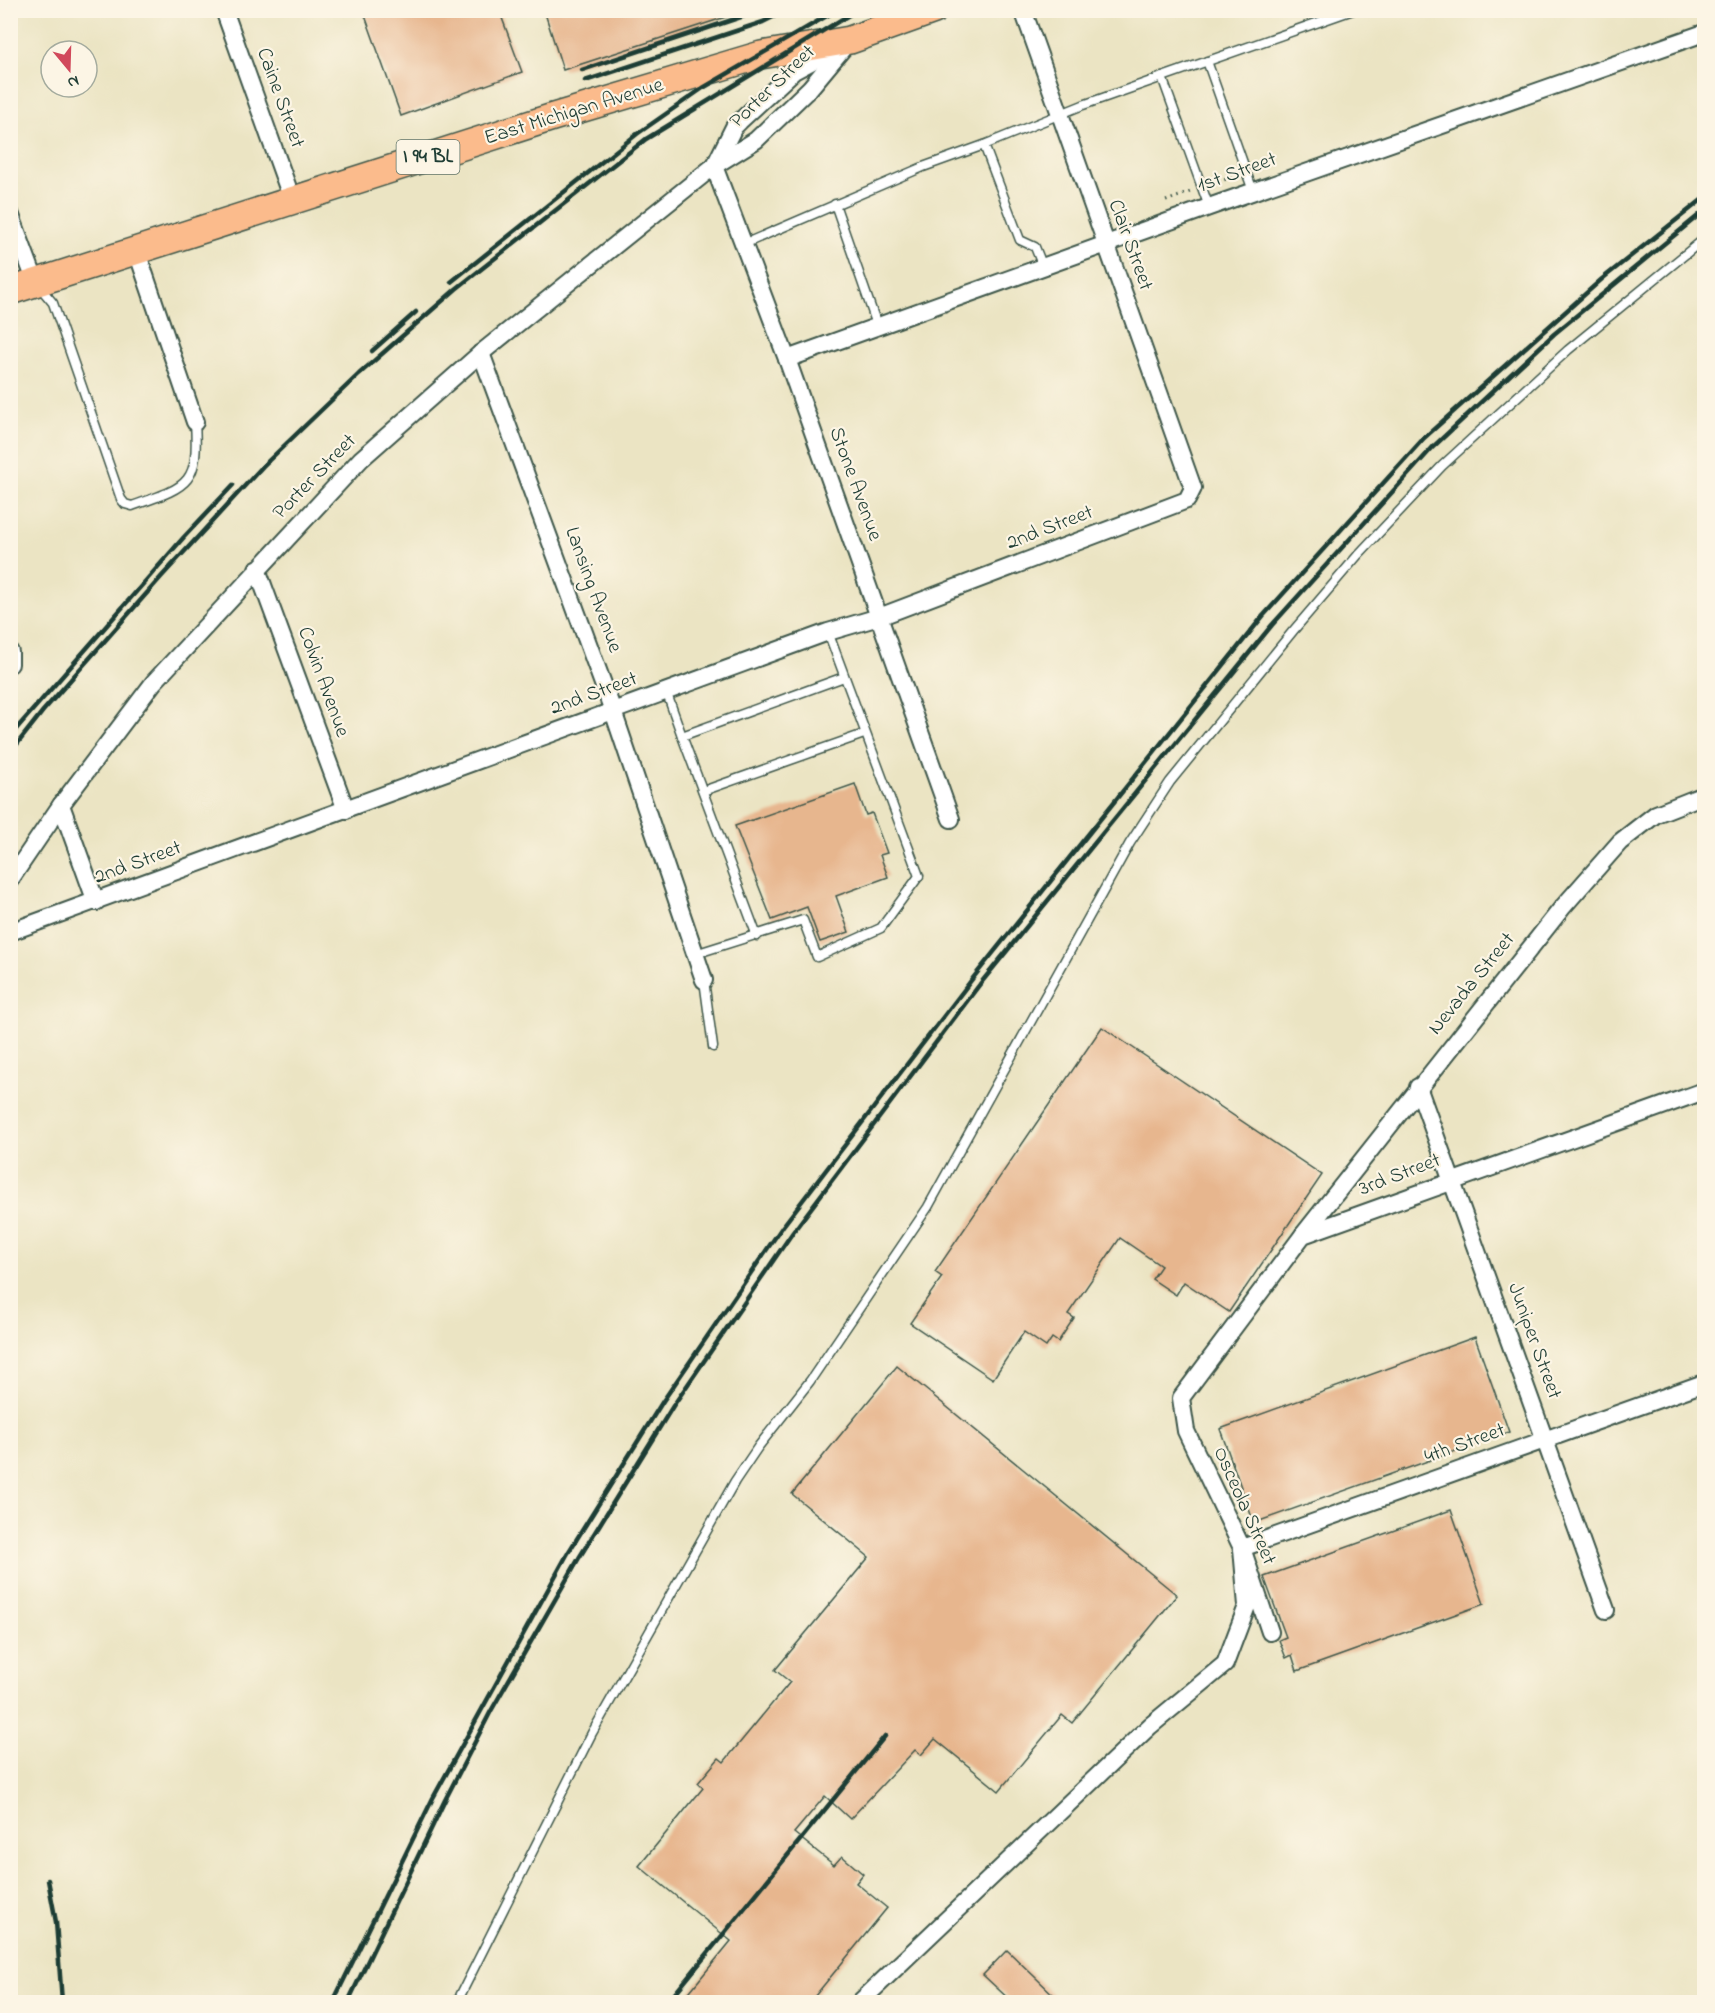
<svg xmlns="http://www.w3.org/2000/svg" width="1715" height="2013" viewBox="0 0 1715 2013" font-family="'Indie Flower',sans-serif">
<style>
.building{fill:#e7b68e}
.lines{fill:none;stroke-linecap:round;stroke-linejoin:round}
.service-casing{stroke:#3e5649;stroke-width:11}
.minor-casing{stroke:#3e5649;stroke-width:20}
.trunk-casing{stroke:#3e5649;stroke-width:30}
.path{stroke:#3e5649;stroke-width:3;stroke-dasharray:1.5 4.5;stroke-linecap:butt}
.service{stroke:#fff;stroke-width:8}
.minor{stroke:#fff;stroke-width:16}
.trunk{stroke:#fbbb8c;stroke-width:27}
.rail{stroke:#1f3d34;stroke-width:4.5}
.labels{text-anchor:middle;dominant-baseline:central;stroke-width:4.5;stroke-linejoin:round;paint-order:stroke}
.shield{fill:#fcf5e5;stroke:#617469;stroke-width:1.5}
.shield-label{font-size:20px;font-weight:bold;fill:#1f3d34}
.street-label{font-size:21px;fill:#1f3d34;stroke:#fcf5e5}
</style>
<rect width="100%" height="100%" fill="#fcf5e5"/>
<filter id="ink" filterUnits="userSpaceOnUse"><feTurbulence type="fractalNoise" baseFrequency=".0167" numOctaves="2"/><feDisplacementMap in="SourceGraphic" scale="12" xChannelSelector="R" yChannelSelector="G"/><feConvolveMatrix kernelMatrix="1 2 1 2 8 2 1 2 1" color-interpolation-filters="sRGB"/></filter>
<filter id="wash" filterUnits="userSpaceOnUse"><feTurbulence type="fractalNoise" baseFrequency=".008" numOctaves="4" result="noise"/><feDisplacementMap in="SourceGraphic" scale="24" xChannelSelector="R" yChannelSelector="G"/><feGaussianBlur stdDeviation="1.35" result="paint"/><feColorMatrix in="noise" values="0 0 0 0 0 0 0 0 0 0 0 0 0 0 0 0 0 1.4 0 .05"/><feComposite in="paint" operator="in"/></filter>
<g filter="url(#wash)">
<rect width="100%" height="100%" fill="#ebe4c3"/>
<g id="blocks">
<g class="building">
<polygon points="363,10 499,10 522,72 401,116"/>
<polygon points="544,10 737,10 738,13 563,70"/>
<polygon points="855,784 866,815 872,813 887,853 880,855 888,877 836,896 849,932 820,942 807,907 772,920 735,826"/>
<polygon points="1102,1027 1322,1175 1229,1312 1184,1282 1176,1295 1152,1279 1161,1266 1120,1238 1068,1314 1074,1318 1058,1342 1052,1338 1046,1347 1024,1332 993,1379 910,1323 942,1277 935,1272"/>
<polygon points="1475,1337 1509,1432 1254,1523 1220,1429"/>
<polygon points="897,1366 1177,1595 1072,1723 1062,1715 999,1791 935,1739 921,1755 915,1750 850,1819 825,1796 794,1833 834,1865 842,1856 863,1874 856,1883 887,1908 810,2002 681,2002 731,1941 639,1866 703,1788 698,1783 719,1758 724,1762 790,1682 775,1670 869,1557 792,1494"/>
<polygon points="1451,1510 1484,1604 1297,1671 1292,1655 1286,1658 1279,1640 1286,1637 1264,1577"/>
<polygon points="1007,1950 1061,2002 1012,2002 983,1975"/>
</g>
</g>
</g>
<g filter="url(#ink)">
<use href="#blocks" fill-opacity="0" stroke="#3e5649" stroke-width="1.5"/>
<g class="lines">
<defs>
<g id="service">
<polyline points="1207,61 1253,191"/>
<polyline points="1162,77 1209,207"/>
<polyline points="835,204 877,325"/>
<polyline points="744,244 923,167 984,145"/>
<polyline points="1043,267 1035,247 1020,240 984,145 1083,105 1353,10"/>
<path d="M38,285L53,303L121,499L125,504L132,506C189,486 199,485 195,422"/>
<polyline points="666,691 682,736"/>
<polyline points="703,791 864,734"/>
<polyline points="757,936 682,736 844,677"/>
<polyline points="695,954 803,920 817,957 881,928 919,876 828,632"/>
<polyline points="704,980 713,1047"/>
<polyline points="457,2002 592,1733 735,1481 758,1447 810,1381 928,1207 1130,843 1170,782 1293,631 1358,555 1442,466 1568,350 1704,239"/>
</g>
<g id="minor">
<polyline points="224,10 293,202"/>
<polyline points="715,165 734,127 740,121 794,71 833,50"/>
<polyline points="714,166 787,359 951,819"/>
<polyline points="10,213 36,283"/>
<polyline points="137,252 195,422"/>
<polyline points="481,353 613,711 704,980"/>
<polyline points="787,359 1209,207 1704,33"/>
<polyline points="257,569 346,810"/>
<polyline points="10,652 10,664"/>
<polyline points="61,805 96,902"/>
<polyline points="10,880 61,805 154,682 361,459 481,353 714,166 756,140 810,88 850,40"/>
<polyline points="10,932 828,632 879,617 1187,500 1193,488 1023,10"/>
<polyline points="1418,1087 1606,1610"/>
<polyline points="1303,1235 1562,908 1620,842 1656,814 1704,795"/>
<polyline points="1270,1632 1242,1548 1186,1431 1181,1398 1303,1235 1704,1091"/>
<polyline points="860,2002 1150,1726 1225,1664 1247,1606 1242,1548 1704,1383"/>
</g>
<polyline id="trunk" points="10,291 553,117 761,55 850,40 934,10"/>
</defs>
<use href="#service" class="service-casing"/>
<use href="#minor" class="minor-casing"/>
<use href="#trunk" class="trunk-casing"/>
<g class="path">
<polyline points="1259,168 1268,165"/>
<polyline points="1213,184 1235,176"/>
<polyline points="1166,201 1190,192"/>
</g>
<use href="#service" class="service"/>
<use href="#minor" class="minor"/>
<use href="#trunk" class="trunk"/>
<g class="rail">
<polyline points="582,70 762,10"/>
<polyline points="585,81 763,22 787,10"/>
<polyline points="451,282 637,134 703,88 837,10"/>
<polyline points="372,351 416,312"/>
<polyline points="10,736 184,537 233,485"/>
<polyline points="10,753 43,711 162,576 263,466 359,374 456,289 646,139 857,10"/>
<polyline points="48,1880 56,1922 62,2002"/>
<polyline points="333,2002 433,1798 568,1553 663,1401 783,1226 973,978 1263,616 1424,438 1602,279 1704,198"/>
<polyline points="348,2002 445,1800 491,1711 579,1558 673,1406 793,1232 980,984 1272,625 1433,447 1554,334 1704,211"/>
<polyline points="668,2002 885,1736"/>
</g>
</g>
</g>
<g class="labels">
<rect class="shield" x="396.5" y="140" width="63" height="34" rx="4.5"/>
<g class="shield-label">
<text x="428" y="157">I 94 BL</text>
</g>
<g class="street-label">
<text transform="translate(773 87) rotate(-44)">Porter Street</text>
<text transform="translate(280 98) rotate(70)">Caine Street</text>
<text transform="translate(574 112) rotate(-17)">East Michigan Avenue</text>
<text transform="translate(1237 173) rotate(-20)">1st Street</text>
<text transform="translate(1130 245) rotate(70)">Clair Street</text>
<text transform="translate(315 477) rotate(-46)">Porter Street</text>
<text transform="translate(855 484) rotate(70)">Stone Avenue</text>
<text transform="translate(1050 528) rotate(-21)">2nd Street</text>
<text transform="translate(593 590) rotate(70)">Lansing Avenue</text>
<text transform="translate(323 682) rotate(70)">Colvin Avenue</text>
<text transform="translate(594 694) rotate(-20)">2nd Street</text>
<text transform="translate(138 863) rotate(-20)">2nd Street</text>
<text transform="translate(1472 984) rotate(-51)">Nevada Street</text>
<text transform="translate(1400 1175) rotate(-21)">3rd Street</text>
<text transform="translate(1534 1341) rotate(70)">Juniper Street</text>
<text transform="translate(1465 1444) rotate(-20)">4th Street</text>
<text transform="translate(1244 1506) rotate(66)">Osceola Street</text>
</g>
</g>
<rect width="1715" height="2013" fill="none" stroke="#fcf5e5" stroke-width="36"/>
<g transform="translate(69 69) rotate(161)"><circle r="28" fill="#fcf5e5" stroke="#a4ab9e" stroke-width="1.5"/>
<path d="M0-4.5L10 22L0 15L-10 22Z" fill="#d1495b"/>
<text y="-9" font-size="16" font-weight="bold" text-anchor="middle" fill="#1f3d34">N</text>
</g>
</svg>
